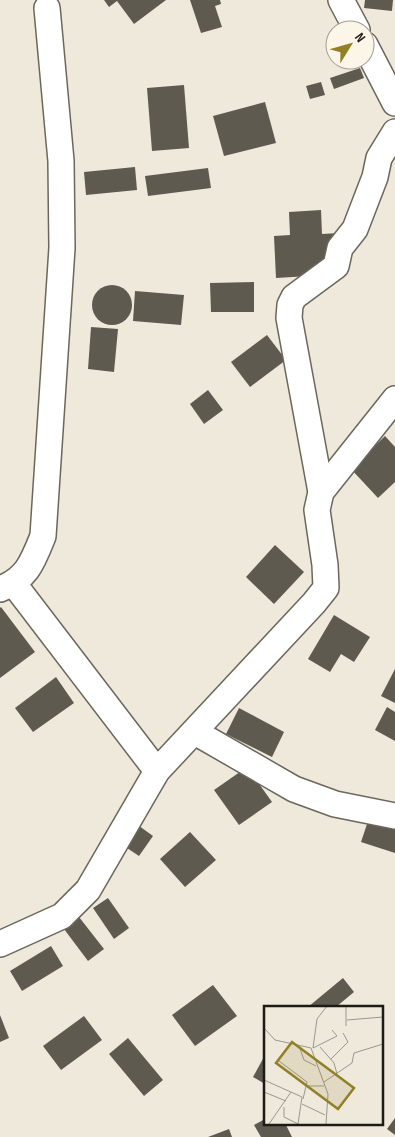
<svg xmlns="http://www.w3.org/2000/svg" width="395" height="1137" viewBox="0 0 395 1137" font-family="'Sofia Sans Condensed',sans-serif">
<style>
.building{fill:#5f5a4f}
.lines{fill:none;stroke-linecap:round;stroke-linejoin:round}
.minor-casing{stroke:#6c675b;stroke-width:28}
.minor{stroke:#fff;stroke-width:25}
.inset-road{fill:none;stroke:#9b978d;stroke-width:1}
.view{fill:#918027;fill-opacity:0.15;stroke:#918027;stroke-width:2.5}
.inset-edge{fill:none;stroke:#1d1b16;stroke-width:2.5}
</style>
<rect width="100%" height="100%" fill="#efe9dc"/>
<g class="building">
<polygon points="104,0 166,0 134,24 117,1 109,7"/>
<polygon points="190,0 220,0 221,4 215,6 222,27 201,33"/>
<polygon points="365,0 393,0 392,11 364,8"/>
<polygon points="360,68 364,78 334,89 330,78"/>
<polygon points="321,82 325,95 310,99 306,86"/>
<polygon points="184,85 189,148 152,151 147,88"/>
<polygon points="265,102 276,143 224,156 213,116"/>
<polygon points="135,167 137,190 86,195 84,172"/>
<polygon points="208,168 211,188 148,196 145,176"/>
<polygon points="321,210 322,234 340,233 343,274 276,278 274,236 290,235 289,212"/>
<polygon points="254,282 254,312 211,312 210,283"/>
<circle cx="112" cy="305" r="20"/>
<polygon points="135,291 184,295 181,325 133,321"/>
<polygon points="91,327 118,329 114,372 88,369"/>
<polygon points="267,335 286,360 250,387 231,362"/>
<polygon points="208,390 223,410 204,424 190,404"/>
<polygon points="385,436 395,447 395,482 378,498 351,469"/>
<polygon points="275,545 304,572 274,604 246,577"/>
<polygon points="1,607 35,652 0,678 0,608"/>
<polygon points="334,615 370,637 354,662 341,654 330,672 308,659"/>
<polygon points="395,669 395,703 381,696"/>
<polygon points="56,677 74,703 33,732 15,708"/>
<polygon points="387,707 395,712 395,741 375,730"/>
<polygon points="239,708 284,732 272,757 226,734"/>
<polygon points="247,767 272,802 239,825 214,790"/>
<polygon points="369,818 395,827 395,853 361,842"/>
<polygon points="135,823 153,836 139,856 121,844"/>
<polygon points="190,832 216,860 185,887 160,859"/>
<polygon points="108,898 129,928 114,939 93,908"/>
<polygon points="79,917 104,949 88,961 64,929"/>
<polygon points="51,946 63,966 22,991 10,971"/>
<polygon points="343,978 354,992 336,1007 308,1007"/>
<polygon points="213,985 237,1016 195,1046 172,1015"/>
<polygon points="0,1015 9,1038 0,1042"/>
<polygon points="84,1016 102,1040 61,1070 43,1046"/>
<polygon points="128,1038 163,1080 144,1096 109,1054"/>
<polygon points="265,1055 265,1084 253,1077"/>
<polygon points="395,1118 395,1135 387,1129"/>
<polygon points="265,1119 265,1123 285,1123 292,1137 261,1137 254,1125"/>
<polygon points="229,1129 232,1137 208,1137"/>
</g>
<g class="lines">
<defs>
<g id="minor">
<polyline points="341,0 357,30"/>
<polyline points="365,45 395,103"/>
<polyline points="321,492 289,318 290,305 294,297 336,266 340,248 355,229 375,177 379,158 395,132"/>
<polyline points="14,584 157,771"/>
<path d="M0,589C27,579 33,561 43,536L62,248L61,161L47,8"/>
<polyline points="195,732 294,789 335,804 395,816"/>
<polyline points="0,944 62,916 88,890 157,771 314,603 326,588 325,565 317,510 321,492 395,399"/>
</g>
</defs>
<use href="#minor" class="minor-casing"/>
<use href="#minor" class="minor"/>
</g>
<g transform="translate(264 1006)">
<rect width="119" height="119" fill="#efe9dc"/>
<path class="inset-road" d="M82,0V20M83,14L119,11M0,22L11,34L47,42L64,88L62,118M35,40L40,54L52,60M56,41L70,57L73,68M49,42L53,13L63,0M49,42L73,30L68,24M67,53L84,36L79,27M15,55L43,76L39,93M0,74L38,91L34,118M60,76L88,57L90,47L119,38M44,80H60M0,86L22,95M38,98L61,109M20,101V111L34,118M5,118L27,86"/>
<path class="view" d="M28,36L90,82L74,103L12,57Z"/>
<rect width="119" height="119" class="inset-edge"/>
</g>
<g transform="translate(350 45) rotate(53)"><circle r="24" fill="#fcf6e9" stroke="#a39e95"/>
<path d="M0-4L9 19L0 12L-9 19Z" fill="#918027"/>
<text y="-8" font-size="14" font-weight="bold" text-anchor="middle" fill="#1d1b16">N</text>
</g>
</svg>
